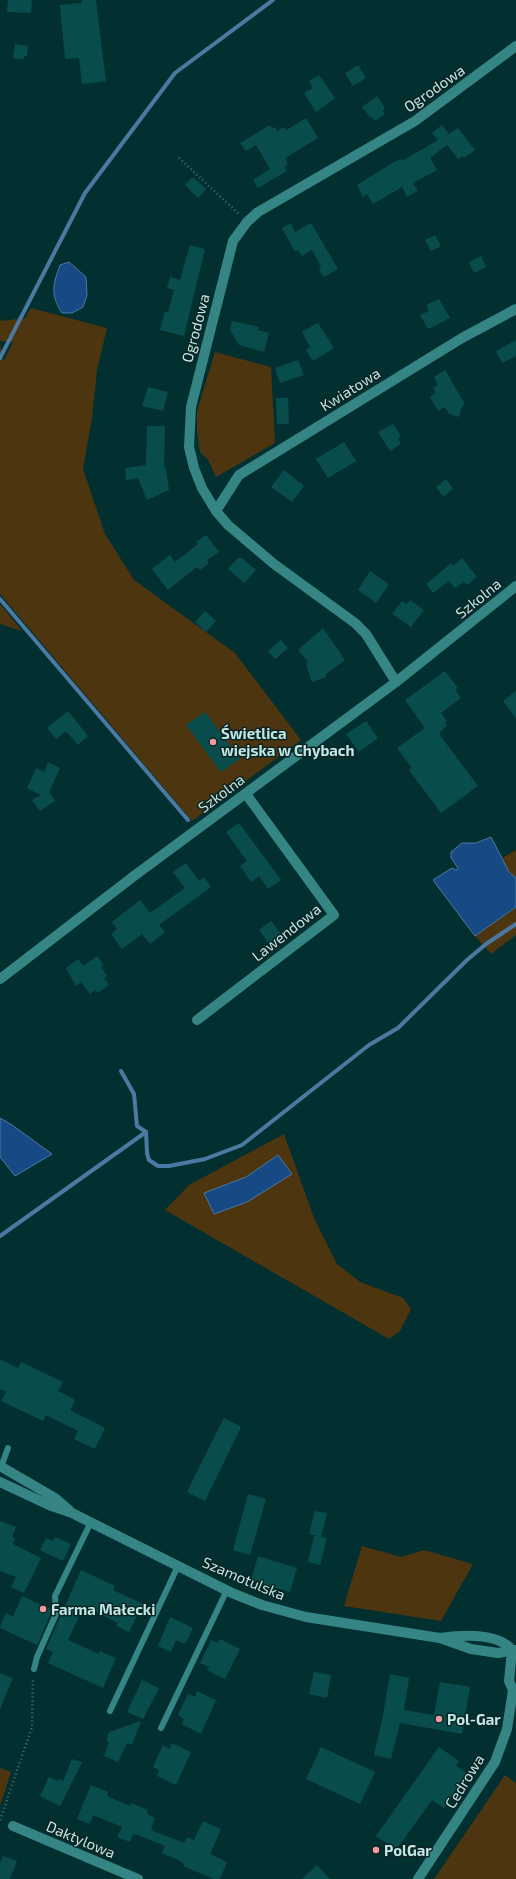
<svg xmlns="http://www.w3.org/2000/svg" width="516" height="1879" viewBox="0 0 516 1879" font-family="'Exo 2',sans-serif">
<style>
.green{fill:#4d350f}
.water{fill:#174a84;stroke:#4a79a1}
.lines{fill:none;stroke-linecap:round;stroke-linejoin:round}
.stream{stroke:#4a79a1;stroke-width:4}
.building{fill:#084d4c}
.path{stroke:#467170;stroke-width:2.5;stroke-dasharray:1 3;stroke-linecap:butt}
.service{stroke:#358585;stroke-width:6}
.minor{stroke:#358585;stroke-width:10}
.tertiary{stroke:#358585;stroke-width:10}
.poi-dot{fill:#f49aa2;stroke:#0b2424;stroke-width:1.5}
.labels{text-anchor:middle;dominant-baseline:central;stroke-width:3;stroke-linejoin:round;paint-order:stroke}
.street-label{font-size:15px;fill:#c0e6e5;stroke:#0b2424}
.poi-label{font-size:15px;font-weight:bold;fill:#c0e6e5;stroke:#0b2424;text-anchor:start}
</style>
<rect width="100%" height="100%" fill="#023030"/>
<g class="green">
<polygon points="31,308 107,328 97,370 92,418 83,469 105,534 134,580 235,653 301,740 192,821 0,594 0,343 3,362 13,342 0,341 0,318 1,321 25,318"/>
<polygon points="215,352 271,367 275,443 216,477 208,460 200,452 197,431 197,411"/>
<polygon points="0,604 22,631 0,624"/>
<polygon points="516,850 516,878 509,872 502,858"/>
<polygon points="516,908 516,935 491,954 475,936"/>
<polygon points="284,1134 314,1218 337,1264 360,1282 403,1298 411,1309 400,1331 389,1339 165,1210 189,1185"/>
<polygon points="362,1546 401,1557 424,1550 473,1564 441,1621 344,1606"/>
<polygon points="0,1768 11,1772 0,1806"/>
<polygon points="505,1775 516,1783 516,1879 434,1879"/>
</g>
<g class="water">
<path d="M69,262L86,277L87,295L83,307L72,313H62C50,295 53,284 60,265Z"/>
<polygon points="491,837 509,872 516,878 516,907 475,936 433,880 452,868 456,870 458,868 451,858 451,852 462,843 476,843"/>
<polygon points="0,1118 12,1125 52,1154 15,1176 0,1157"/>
<polygon points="278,1155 292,1174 247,1202 214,1214 204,1193 246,1177"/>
</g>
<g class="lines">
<g class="stream">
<polyline points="0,358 85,193 175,73 273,0"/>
<polyline points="0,599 188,820"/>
<polyline points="121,1071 134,1094 137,1126 146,1132 147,1153 149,1160 158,1166 169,1166 205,1159 242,1145 369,1045 398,1028 467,960 486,944 516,924"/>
<polyline points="0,1236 146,1132"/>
</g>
</g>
<g class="building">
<polygon points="8,0 32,0 31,13 7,12"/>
<polygon points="82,0 96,0 106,81 82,84 79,58 65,59 60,5 82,3"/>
<polygon points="15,44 28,46 27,56 24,56 24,59 13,58"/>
<polygon points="358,65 366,78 353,86 345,73"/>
<polygon points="319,75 335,98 316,112 304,93 313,88 309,81"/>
<polygon points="377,96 385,108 383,110 385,114 375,121 372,117 371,118 362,107"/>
<polygon points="306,118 318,138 285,158 288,164 284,167 287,171 258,188 253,180 270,169 256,145 246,151 240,143 270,125 272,128 275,127 277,131 284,127 286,130"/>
<polygon points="442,125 449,134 458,128 475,150 464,158 463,156 458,159 447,145 430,158 437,170 413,183 418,191 407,197 402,187 373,204 367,194 363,197 357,185 389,165 400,159 402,161 438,140 432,133"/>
<polygon points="193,177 206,189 198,198 185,185"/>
<polygon points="291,223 295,232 311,223 338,269 324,277 319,270 321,266 312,250 302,256 298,250 295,252 282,228"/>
<polygon points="435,235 441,246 431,251 425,240"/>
<polygon points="190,245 205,249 184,336 160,330 165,311 168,312 174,290 167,288 170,277 180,280"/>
<polygon points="481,256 486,267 474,273 469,262"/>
<polygon points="439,299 450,318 428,329 420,315 429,311 426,305"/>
<polygon points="232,321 259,327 258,330 269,333 264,352 239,345 230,330"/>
<polygon points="318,323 334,348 313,361 306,350 310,347 302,332"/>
<polygon points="516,340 516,356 502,363 496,351"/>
<polygon points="298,360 304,375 280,383 275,368"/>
<polygon points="445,370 465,404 462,406 459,417 449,414 445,407 438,411 430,397 436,393 433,388 438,385 434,377"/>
<polygon points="148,387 168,392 163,411 142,406"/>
<polygon points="276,398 288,398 289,424 277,424"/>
<polygon points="393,424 401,436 398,438 401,444 390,451 378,432"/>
<polygon points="147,426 165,426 164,468 166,468 169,490 147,500 138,478 126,480 125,468 146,465"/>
<polygon points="344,442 356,461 328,478 316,459"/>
<polygon points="284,470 304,486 292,502 271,487"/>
<polygon points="446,479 453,489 443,497 436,487"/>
<polygon points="206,535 219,552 207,560 209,563 200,570 197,567 168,590 152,569 170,555 175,562 198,544 196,542"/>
<polygon points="238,558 242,558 256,570 244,583 228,569"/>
<polygon points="462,558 477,577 467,585 464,582 455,588 449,581 433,593 426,584 451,563 453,566"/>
<polygon points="370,571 389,584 376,603 358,590"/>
<polygon points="410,600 424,610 411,627 392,614 402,601 407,604"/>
<polygon points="205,611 216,621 206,632 195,622"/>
<polygon points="323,628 345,660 326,674 326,677 312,682 306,664 308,662 298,650"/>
<polygon points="281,640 288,648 275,659 268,651"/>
<polygon points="445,671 458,688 455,690 461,698 441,713 447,721 445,723 447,725 439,734 478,786 441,813 409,770 412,768 397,748 425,728 405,700"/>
<polygon points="516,691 516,718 503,701"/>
<polygon points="68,711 88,736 78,745 66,731 56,739 47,728"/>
<polygon points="205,712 240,759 221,772 186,725"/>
<polygon points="366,721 378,738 359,752 346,734"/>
<polygon points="48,762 60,768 49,792 55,801 40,811 32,800 41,795 27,788 36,768 44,772"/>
<polygon points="239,823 281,880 268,889 259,876 251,882 240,866 247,861 226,832"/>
<polygon points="186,863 199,881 204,877 211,887 159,925 165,932 150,944 142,934 122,949 111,934 117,929 112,922 140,900 150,913 185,888 173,872"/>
<polygon points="271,921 281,934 269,944 259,930"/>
<polygon points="97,956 104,965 101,967 107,976 104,978 109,985 98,993 96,990 90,994 81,982 76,986 66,968 78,959 83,966"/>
<polygon points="0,1359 18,1368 21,1362 63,1382 58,1391 75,1400 70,1410 105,1428 95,1449 74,1439 78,1431 46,1415 43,1421 1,1401 6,1392 0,1389"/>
<polygon points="224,1418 241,1427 205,1501 187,1492"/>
<polygon points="248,1494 266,1499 250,1555 233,1550"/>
<polygon points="315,1511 327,1513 321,1537 327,1538 320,1565 308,1562 314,1536 318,1536 309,1534"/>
<polygon points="0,1521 16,1527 12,1537 15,1538 13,1544 41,1558 24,1593 11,1587 16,1577 0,1571"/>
<polygon points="55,1537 71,1544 63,1561 40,1550 46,1538 53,1541"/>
<polygon points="258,1556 297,1568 290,1592 251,1581"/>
<polygon points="81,1570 115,1586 113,1590 143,1604 129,1632 116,1626 118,1623 84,1606 68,1640 99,1654 100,1651 116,1658 103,1688 48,1663 53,1652 46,1649"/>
<polygon points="22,1596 51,1609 51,1613 37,1645 0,1628 6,1613 13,1617"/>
<polygon points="170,1617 193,1628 185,1644 176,1640 171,1652 158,1646"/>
<polygon points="220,1639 240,1649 225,1679 207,1670 209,1667 200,1663 211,1640 218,1643"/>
<polygon points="314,1672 331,1675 327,1698 309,1694"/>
<polygon points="0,1673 13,1678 0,1709"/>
<polygon points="390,1674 409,1678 404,1710 434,1715 440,1682 470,1687 462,1734 400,1723 391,1759 374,1755 383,1715"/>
<polygon points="142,1680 159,1688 143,1719 127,1712"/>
<polygon points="197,1691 216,1700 201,1734 182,1724 184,1719 178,1715 188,1694 195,1697"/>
<polygon points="141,1721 132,1745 127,1743 118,1762 104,1756 109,1742 106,1741 109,1732"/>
<polygon points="172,1743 191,1752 176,1785 157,1776 159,1770 153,1767 163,1745 170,1749"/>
<polygon points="321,1747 375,1772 360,1804 306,1779"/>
<polygon points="439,1747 459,1761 456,1766 468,1774 444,1808 432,1800 396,1850 376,1836"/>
<polygon points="72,1759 82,1762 60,1806 40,1796 49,1777 58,1781 59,1779 63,1781"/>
<polygon points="91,1785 108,1792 107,1796 130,1806 131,1803 148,1810 147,1814 155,1818 151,1830 184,1843 187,1837 194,1840 203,1821 221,1829 210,1854 227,1862 220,1879 214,1879 183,1866 184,1864 178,1860 162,1853 165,1846 138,1835 133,1834 130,1842 117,1837 122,1827 98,1817 93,1815 90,1824 77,1819"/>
<polygon points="3,1856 17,1861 10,1879 0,1879 0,1863"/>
<polygon points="317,1865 330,1879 302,1879"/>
</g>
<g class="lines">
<g class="path">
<polyline points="179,158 239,214"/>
<polyline points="0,1820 32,1727 33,1678"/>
</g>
<g class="service">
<polyline points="1,1467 8,1448"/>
<polyline points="34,1669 37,1657 56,1614 55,1596 91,1522"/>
<polyline points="110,1711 178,1566"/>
<polyline points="161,1728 227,1590"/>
</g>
<g class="minor">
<polyline points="216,511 239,475 462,338 516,309"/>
<polyline points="396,682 366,634 355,623 274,564 228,525 216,511 202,488 194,468 189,447 191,407 233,241 247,222 258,212 415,121 516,46"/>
<polyline points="0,979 134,876 396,682 516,586"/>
<polyline points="197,1020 334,915 246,794"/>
<polyline points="13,1826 138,1879"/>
<polyline points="418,1879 495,1762 507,1729 513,1690 509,1681 512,1650"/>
</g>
<g class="tertiary">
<polyline points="0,1466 55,1498 69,1510"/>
<path d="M0,1482L49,1505L72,1513L232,1593L262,1605L306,1617L440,1638C462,1635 497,1632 512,1650"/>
<polyline points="440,1638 471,1649 498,1653 516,1650"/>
</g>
</g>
<g class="poi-dot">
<circle cx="213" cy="742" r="4"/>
<circle cx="43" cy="1609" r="4"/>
<circle cx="439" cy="1719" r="4"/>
<circle cx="376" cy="1850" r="4"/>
</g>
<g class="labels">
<g class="street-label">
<text transform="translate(434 88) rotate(-35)">Ogrodowa</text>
<text transform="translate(195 328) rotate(-75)">Ogrodowa</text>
<text transform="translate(350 389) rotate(-32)">Kwiatowa</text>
<text transform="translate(478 598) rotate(-39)">Szkolna</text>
<text transform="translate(221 793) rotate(-37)">Szkolna</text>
<text transform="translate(286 932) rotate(-38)">Lawendowa</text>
<text transform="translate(244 1578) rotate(23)">Szamotulska</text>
<text transform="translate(464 1781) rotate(-58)">Cedrowa</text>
<text transform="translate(81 1839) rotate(23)">Daktylowa</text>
</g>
<g class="poi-label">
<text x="221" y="733">Świetlica<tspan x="221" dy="17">wiejska w Chybach</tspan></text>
<text x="51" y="1609">Farma Małecki</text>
<text x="447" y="1719">Pol-Gar</text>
<text x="384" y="1850">PolGar</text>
</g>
</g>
</svg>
